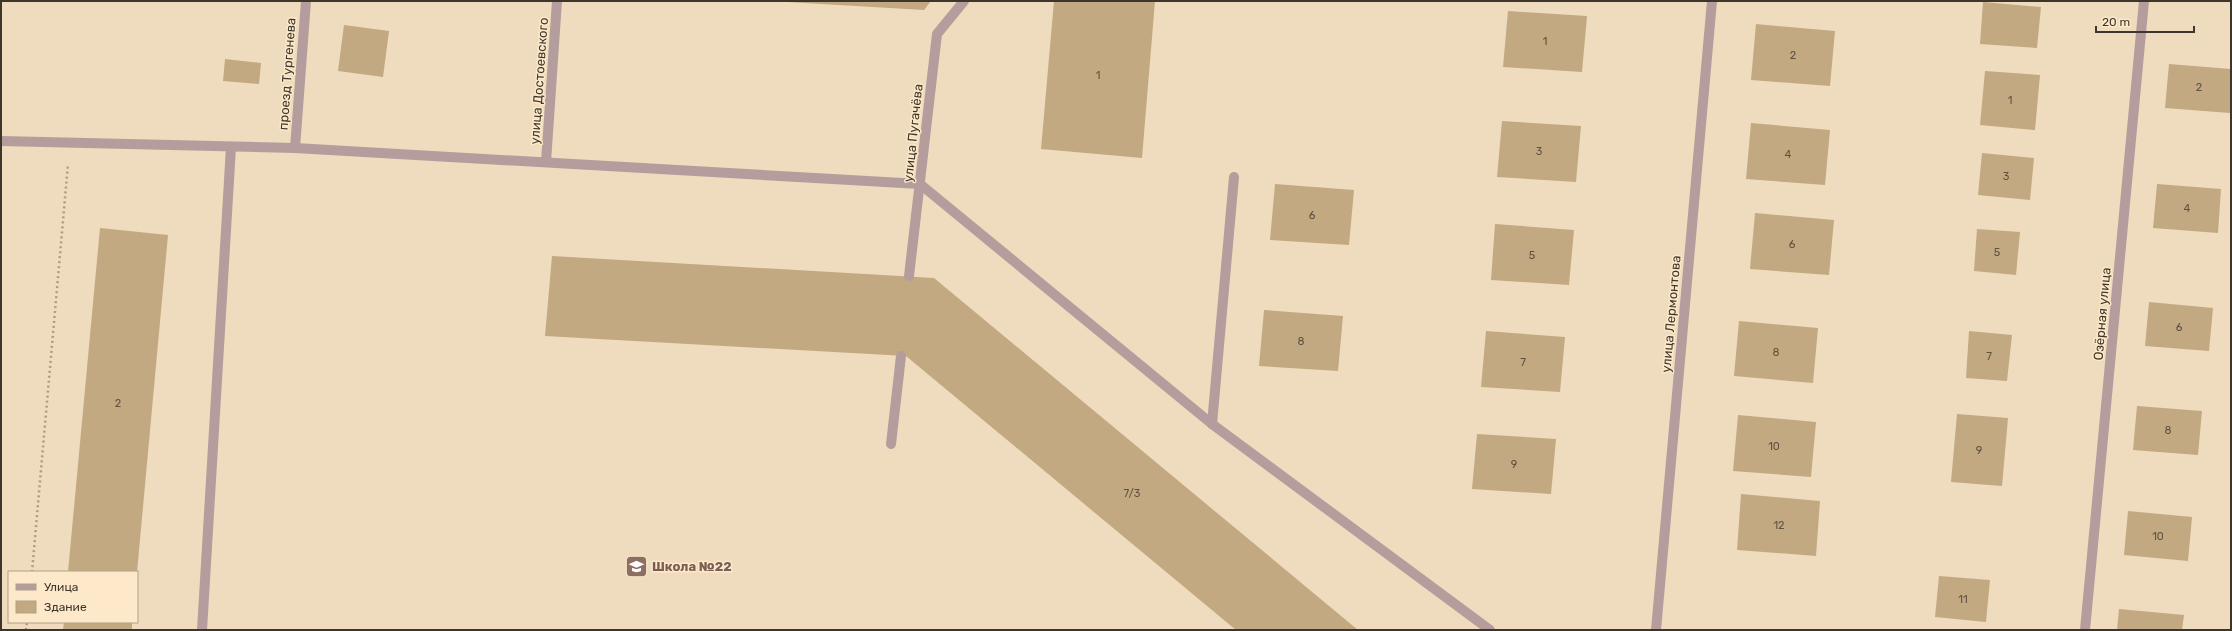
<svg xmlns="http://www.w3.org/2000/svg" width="2232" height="631" viewBox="0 0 2232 631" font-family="Rubik,sans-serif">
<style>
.building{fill:#c2a981}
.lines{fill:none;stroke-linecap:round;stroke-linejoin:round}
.path{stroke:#ab9c85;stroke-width:2.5;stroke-dasharray:2 3;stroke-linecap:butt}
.service{stroke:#b49d9c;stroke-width:10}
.minor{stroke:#b49d9c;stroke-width:10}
.labels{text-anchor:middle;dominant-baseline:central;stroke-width:3;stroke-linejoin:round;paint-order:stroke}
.number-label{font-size:11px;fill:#5f5340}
.street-label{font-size:13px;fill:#3e362a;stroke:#fde8c9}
.education-label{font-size:13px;font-weight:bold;fill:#785e54;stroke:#fde8c9;text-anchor:start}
</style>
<rect width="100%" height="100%" fill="#efdbbd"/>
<g class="building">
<polygon points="770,1 931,1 924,10"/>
<polygon points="1054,1 1155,1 1142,158 1041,149"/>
<polygon points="1983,2 2041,7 2037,48 1980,44"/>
<polygon points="1508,11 1587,16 1582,72 1503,67"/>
<polygon points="1756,24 1835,31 1830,86 1751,80"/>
<polygon points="344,25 389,31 383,77 338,71"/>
<polygon points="225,59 261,63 259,84 223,81"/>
<polygon points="2169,64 2231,69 2230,113 2165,108"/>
<polygon points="1985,71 2040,75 2035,130 1980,125"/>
<polygon points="1502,121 1581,126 1576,182 1497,177"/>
<polygon points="1751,123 1830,130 1825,185 1746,179"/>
<polygon points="1982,153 2034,158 2030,200 1978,195"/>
<polygon points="1275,184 1354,190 1349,245 1270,240"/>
<polygon points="2157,184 2221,189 2218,233 2153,228"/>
<polygon points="1755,213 1834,220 1829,275 1750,269"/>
<polygon points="1495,224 1574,230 1569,285 1491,280"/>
<polygon points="100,228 168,235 137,572 68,572"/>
<polygon points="1977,229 2020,232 2016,275 1974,271"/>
<polygon points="552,256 934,278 1358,630 1236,630 906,356 545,336"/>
<polygon points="2149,302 2213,308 2209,351 2145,346"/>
<polygon points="1264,310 1343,316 1338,371 1259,366"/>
<polygon points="1739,321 1818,328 1813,383 1734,376"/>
<polygon points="1486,331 1565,337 1560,392 1481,387"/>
<polygon points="1969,331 2012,335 2007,381 1966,378"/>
<polygon points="2137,406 2202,411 2198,455 2133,450"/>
<polygon points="1957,414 2008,418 2002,486 1951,482"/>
<polygon points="1738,415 1816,422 1811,477 1733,471"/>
<polygon points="1477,434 1556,439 1551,494 1472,489"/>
<polygon points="1741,494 1820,501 1816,556 1737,550"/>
<polygon points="2128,511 2192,517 2188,561 2124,555"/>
<polygon points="1939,576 1990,580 1986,622 1935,617"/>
<polygon points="2119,609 2184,615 2182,630 2117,630"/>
<polygon points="64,622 132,622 132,630 63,630"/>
</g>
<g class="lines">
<g class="path">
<polyline points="32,572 68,164"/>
<polyline points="26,630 27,622"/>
</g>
<g class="service">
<polyline points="1,141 295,148 920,184 1212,424 1490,630"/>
<polyline points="1212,424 1234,177"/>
<polyline points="891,444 901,356"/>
<polyline points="202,630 231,147"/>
</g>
<g class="minor">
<polyline points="295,148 306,1"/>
<polyline points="546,162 557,1"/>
<polyline points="909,276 937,34 964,1"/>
<polyline points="1656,630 1712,1"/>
<polyline points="2085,630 2144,1"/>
</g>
</g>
<defs>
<symbol id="school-square" viewBox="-11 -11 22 22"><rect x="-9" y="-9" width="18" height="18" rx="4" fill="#8d6e63" stroke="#fde8c9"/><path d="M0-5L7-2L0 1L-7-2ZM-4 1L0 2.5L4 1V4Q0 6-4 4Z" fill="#fff"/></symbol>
</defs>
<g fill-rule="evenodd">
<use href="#school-square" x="624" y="554" width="25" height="25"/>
</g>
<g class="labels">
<g class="number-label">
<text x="1545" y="41">1</text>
<text x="1793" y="55">2</text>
<text x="1098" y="75">1</text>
<text x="2199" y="87">2</text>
<text x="2010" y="100">1</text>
<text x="1539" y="151">3</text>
<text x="1788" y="154">4</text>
<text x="2006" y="176">3</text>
<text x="2187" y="208">4</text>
<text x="1312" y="215">6</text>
<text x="1792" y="244">6</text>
<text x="1997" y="252">5</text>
<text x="1532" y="255">5</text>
<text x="2179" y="327">6</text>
<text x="1301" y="341">8</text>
<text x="1776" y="352">8</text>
<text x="1989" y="356">7</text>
<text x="1523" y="362">7</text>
<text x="118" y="403">2</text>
<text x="2168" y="430">8</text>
<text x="1774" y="446">10</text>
<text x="1979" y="450">9</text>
<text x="1514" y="464">9</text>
<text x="1132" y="493">7/3</text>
<text x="1779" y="525">12</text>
<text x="2158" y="536">10</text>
<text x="1963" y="599">11</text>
</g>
<g class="street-label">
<text transform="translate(287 74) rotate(-86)">проезд Тургенева</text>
<text transform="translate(539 81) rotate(-86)">улица Достоевского</text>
<text transform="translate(913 133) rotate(-84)">улица Пугачёва</text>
<text transform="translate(1671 314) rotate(-85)">улица Лермонтова</text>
<text transform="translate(2102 314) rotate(-85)">Озёрная улица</text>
</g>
<g class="education-label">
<text x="652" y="566">Школа №22</text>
</g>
</g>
<rect width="2232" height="631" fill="none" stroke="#3e362a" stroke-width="4"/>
<rect x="8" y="571" width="130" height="52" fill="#fde8c9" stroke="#b1a189"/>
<rect x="16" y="584" width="20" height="6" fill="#b49d9c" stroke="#b1a189"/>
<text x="44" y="591" font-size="12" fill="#3e362a">Улица</text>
<rect x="16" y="601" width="20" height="12" fill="#c2a981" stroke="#b1a189"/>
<text x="44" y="611" font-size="12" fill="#3e362a">Здание</text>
<path d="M2096 26v6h98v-6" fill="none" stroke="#3e362a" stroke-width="2"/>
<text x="2102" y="26" font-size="12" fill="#3e362a" stroke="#fde8c9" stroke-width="3" paint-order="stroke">20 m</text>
</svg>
